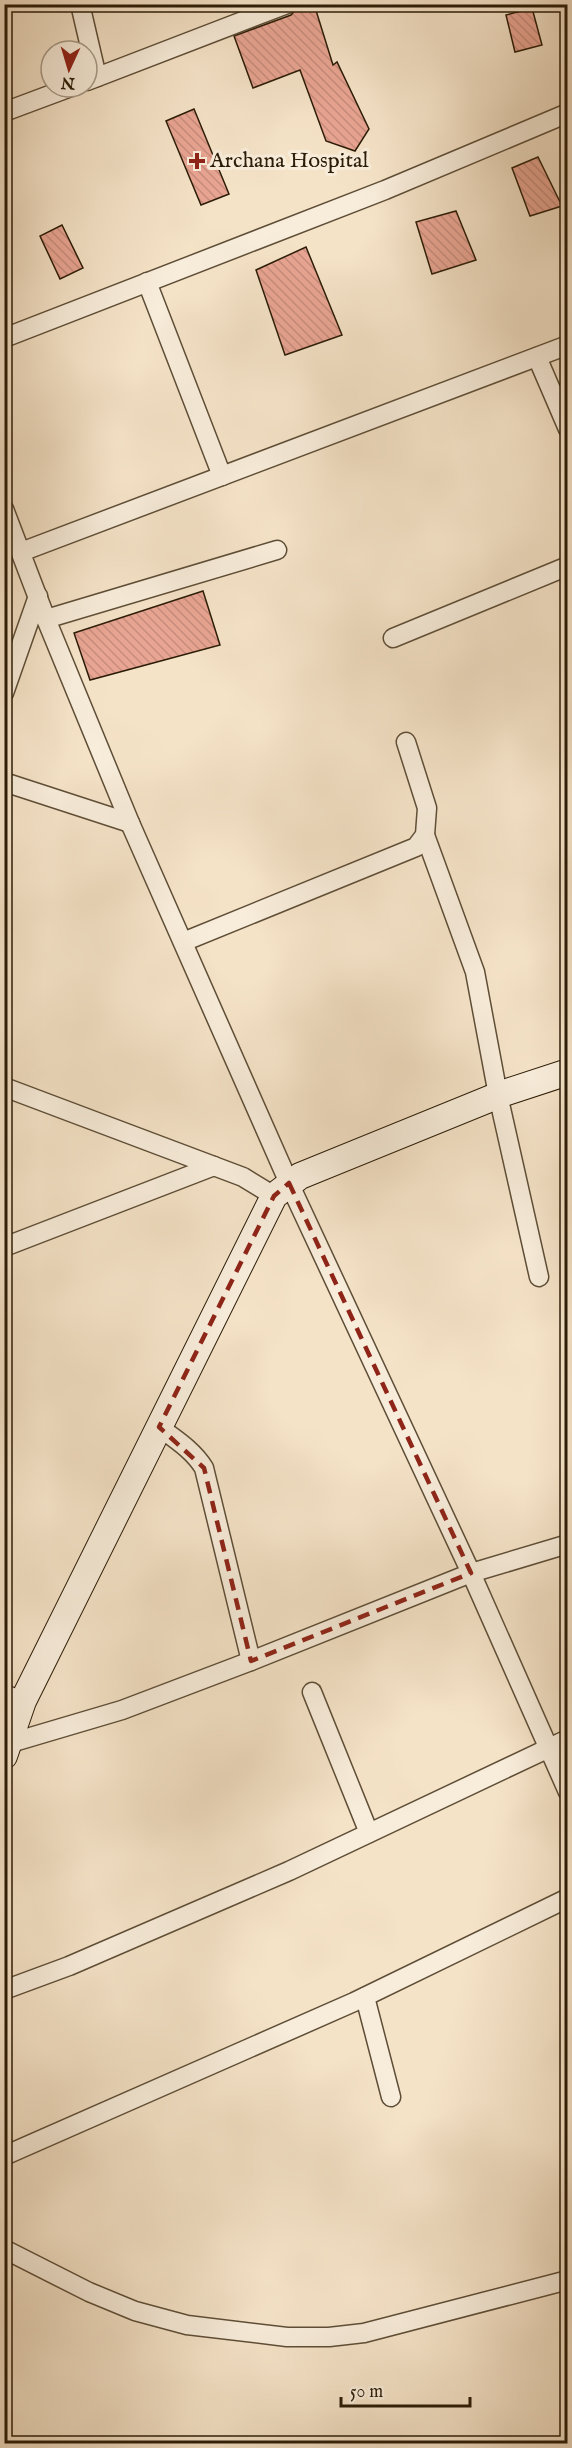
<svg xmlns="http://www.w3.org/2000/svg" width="572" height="2448" viewBox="0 0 572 2448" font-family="'IM FELL English',serif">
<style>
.building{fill:url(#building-back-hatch);stroke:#2b1c07;stroke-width:1.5}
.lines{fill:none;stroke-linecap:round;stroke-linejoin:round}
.minor-casing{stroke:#5e4e37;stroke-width:21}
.secondary-casing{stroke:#2b1c07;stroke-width:28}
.minor{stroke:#f8eddb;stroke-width:18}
.secondary{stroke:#f8eddb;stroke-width:26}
.marked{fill:none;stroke:#8f2418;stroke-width:4.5;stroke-dasharray:12 8;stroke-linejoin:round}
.poi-dot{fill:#8f2418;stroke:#f8eddb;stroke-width:2}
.labels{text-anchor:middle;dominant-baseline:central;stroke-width:6;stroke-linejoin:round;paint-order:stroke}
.poi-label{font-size:22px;fill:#2b1c07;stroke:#f8eddb;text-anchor:start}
</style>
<defs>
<pattern id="building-back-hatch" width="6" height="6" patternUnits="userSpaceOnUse" patternTransform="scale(1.5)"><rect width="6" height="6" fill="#e9a593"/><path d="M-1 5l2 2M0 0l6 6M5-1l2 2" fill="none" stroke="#c88d7d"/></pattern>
</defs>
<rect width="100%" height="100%" fill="#f5e3c8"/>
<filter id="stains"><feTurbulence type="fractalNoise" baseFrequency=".00333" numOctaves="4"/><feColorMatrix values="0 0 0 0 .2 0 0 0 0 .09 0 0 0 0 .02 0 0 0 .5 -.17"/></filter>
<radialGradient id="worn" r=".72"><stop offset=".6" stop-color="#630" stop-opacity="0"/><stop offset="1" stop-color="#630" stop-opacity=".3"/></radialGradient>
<g class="building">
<polygon points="300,4 314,4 333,65 337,62 369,129 355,151 326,141 300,70 253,88 234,36 291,15"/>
<polygon points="532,8 542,45 515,52 506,15"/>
<polygon points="194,109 229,194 201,205 166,121"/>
<polygon points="538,157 562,206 530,216 512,168"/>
<polygon points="456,211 476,260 432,274 416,222"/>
<polygon points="62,225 83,268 60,279 40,236"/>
<polygon points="306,247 342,335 285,355 256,270"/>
<polygon points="203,591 220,645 90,680 74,633"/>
</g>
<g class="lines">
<defs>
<g id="minor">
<polyline points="80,4 97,77"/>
<polyline points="87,81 287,4"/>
<polyline points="4,112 71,87"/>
<polyline points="147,282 222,476"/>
<polyline points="4,338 385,190 568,113"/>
<polyline points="537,357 568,429"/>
<polyline points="4,509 46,619 130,823 289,1183 471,1573 568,1792"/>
<polyline points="21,552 568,345"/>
<polyline points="46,619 277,550"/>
<polyline points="393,638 568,566"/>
<polyline points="4,693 38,596"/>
<polyline points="4,782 130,823"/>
<polyline points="425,835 475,972 498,1095 539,1277"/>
<polyline points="183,942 416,847 425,835 427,808 406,742"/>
<polyline points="4,1087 243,1177 274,1196"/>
<polyline points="4,1247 214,1166"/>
<path d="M159,1427C175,1439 193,1450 204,1468L251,1661"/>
<polyline points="312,1692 369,1833"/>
<polyline points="4,1694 23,1701"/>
<polyline points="7,1744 122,1710 251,1661 471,1573 568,1544"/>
<polyline points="4,1990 69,1966 289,1871 568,1739"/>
<polyline points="365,1997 391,2097"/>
<polyline points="4,2156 354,2002 568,1898"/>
<polyline points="4,2249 89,2292 135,2311 187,2325 287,2337 329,2337 364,2333 568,2280"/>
</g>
<polyline id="secondary" points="4,1756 23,1701 274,1196 300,1176 504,1093 568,1072"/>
</defs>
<use href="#minor" class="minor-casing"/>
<use href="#secondary" class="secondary-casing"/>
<use href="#minor" class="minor"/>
<use href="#secondary" class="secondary"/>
</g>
<path class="marked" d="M289,1183L471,1573L251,1661L204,1468L159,1427L274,1196Z"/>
<path class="poi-dot" d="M194 152h6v6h6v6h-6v6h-6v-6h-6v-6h6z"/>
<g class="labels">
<g class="poi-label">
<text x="210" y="161">Archana Hospital</text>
</g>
</g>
<rect width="572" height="2448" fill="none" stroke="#f5e3c8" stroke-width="24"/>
<rect x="6" y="6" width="560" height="2436" fill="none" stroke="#2b1c07" stroke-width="3"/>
<rect x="12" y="12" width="548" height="2424" fill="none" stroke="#2b1c07" stroke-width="1.5"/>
<g transform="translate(69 69) rotate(184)"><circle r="28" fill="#f8eddb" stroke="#a69986" stroke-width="1.5"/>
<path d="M0-4.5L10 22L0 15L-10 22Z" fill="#8f2418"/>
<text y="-9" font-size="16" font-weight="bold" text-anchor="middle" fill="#2b1c07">N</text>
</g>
<path d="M341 2397v9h129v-9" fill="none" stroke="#2b1c07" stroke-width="3"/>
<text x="350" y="2397" font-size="18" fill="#2b1c07" stroke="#f8eddb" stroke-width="4.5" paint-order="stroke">50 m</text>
<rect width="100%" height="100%" filter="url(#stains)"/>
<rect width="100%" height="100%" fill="url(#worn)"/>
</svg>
